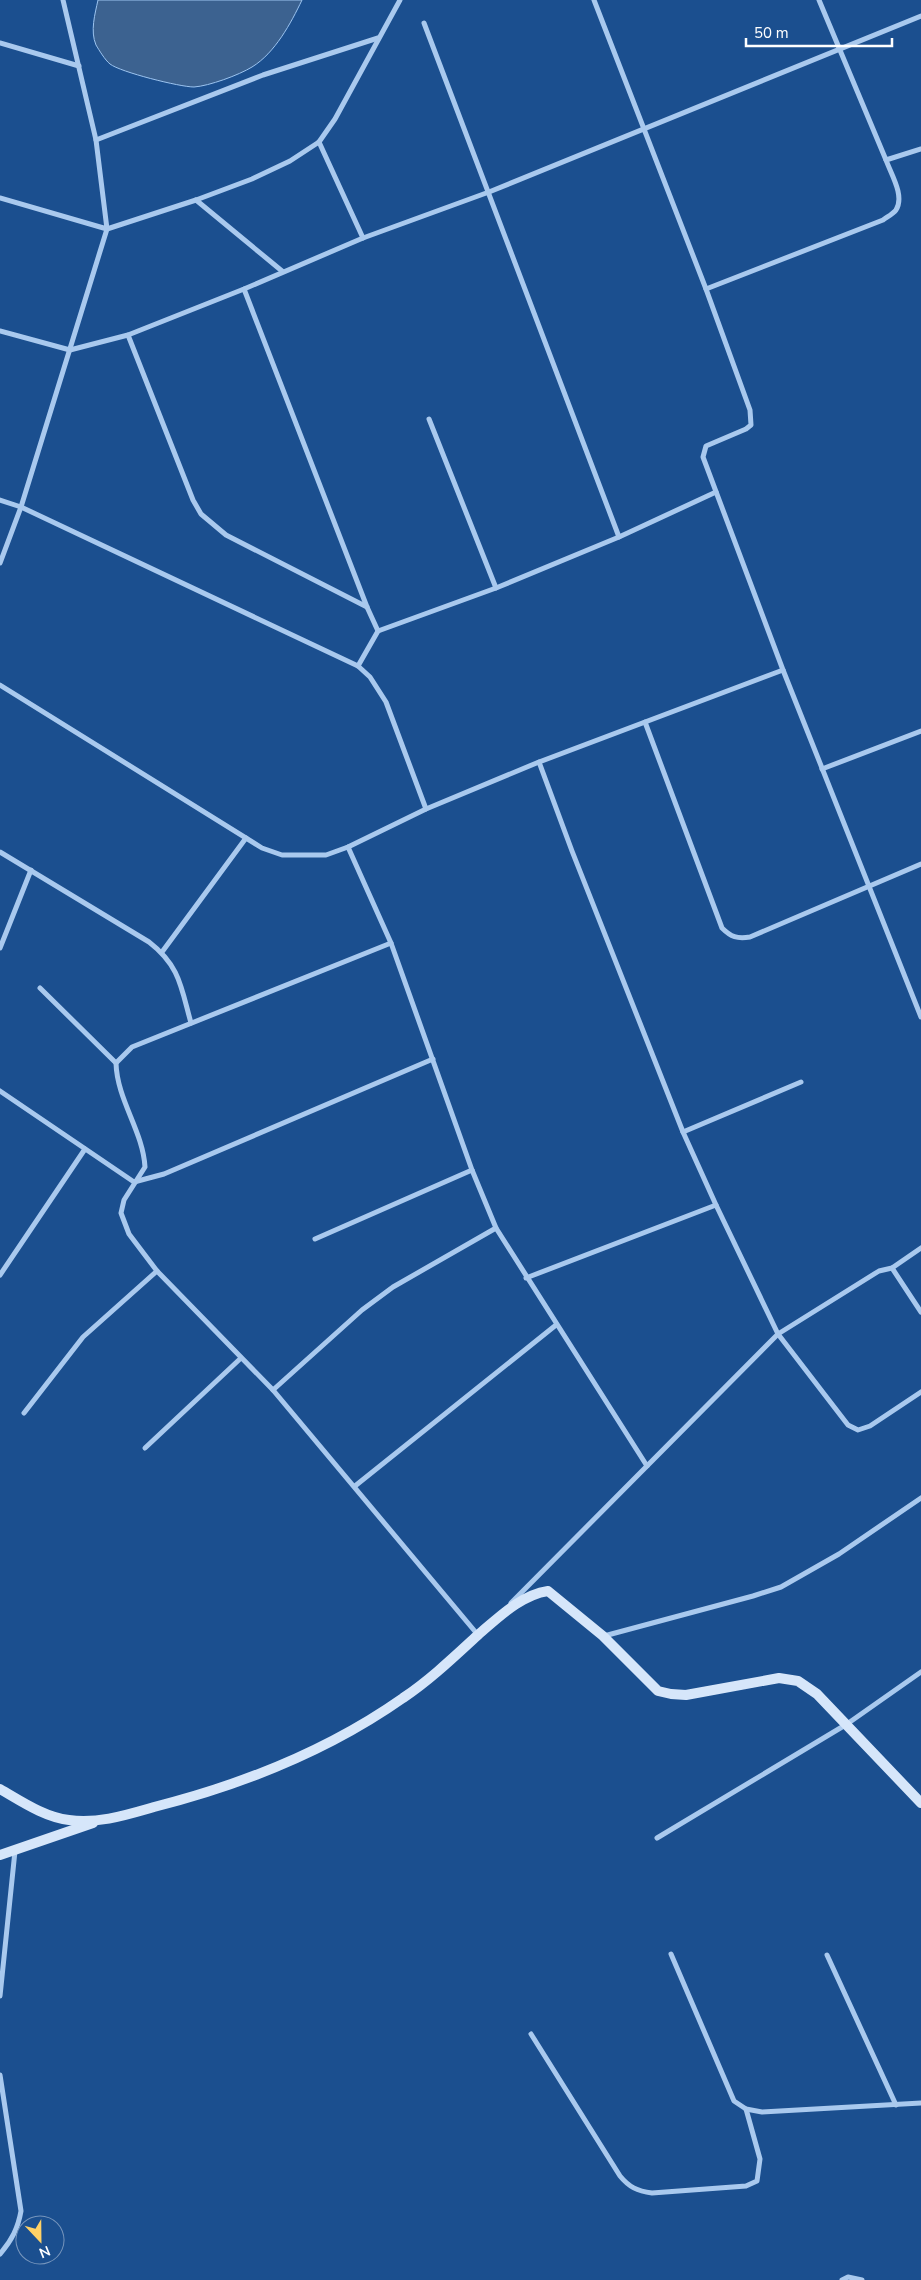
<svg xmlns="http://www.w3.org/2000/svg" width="921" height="2280" viewBox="0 0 921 2280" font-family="'Nunito Sans',sans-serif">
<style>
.water{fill:#3c6290;stroke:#9cc4f0}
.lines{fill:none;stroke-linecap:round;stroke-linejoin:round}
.street{stroke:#a9c9ee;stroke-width:5}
.secondary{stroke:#d6e6fa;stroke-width:10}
</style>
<rect width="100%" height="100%" fill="#1b4f8f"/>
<path class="water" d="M98,0H302C291,23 275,53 252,67C239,75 209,86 194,87C180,87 120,72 110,64C105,60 99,50 96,45C90,31 95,14 98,0Z"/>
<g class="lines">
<g class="street">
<polyline points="594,0 706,289 750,410 751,425 746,429 706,446 703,457 783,670 921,1017"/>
<polyline points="819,0 886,160 921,149"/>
<polyline points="424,23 619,537"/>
<polyline points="0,43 79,66"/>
<polyline points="96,140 263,75 378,38"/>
<polyline points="319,142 363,238"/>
<polyline points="0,198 107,229 96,140 63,0"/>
<polyline points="196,200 282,271"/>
<polyline points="244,289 367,607 378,631"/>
<path d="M706,289L883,220C887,217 893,214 896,210C905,196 891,174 886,160"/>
<polyline points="0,331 70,350 128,335 244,289 363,238 489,192 921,16"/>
<polyline points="128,335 193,500 201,514 226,535 367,607"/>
<polyline points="429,419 496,588"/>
<polyline points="0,500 21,507 358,666 370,677 386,702 426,809"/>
<polyline points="0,563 21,507 107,229 196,200 252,179 290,161 319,142 335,119 400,0"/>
<polyline points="358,666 378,631 496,588 619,537 716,492"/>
<polyline points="0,685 262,848 282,855 326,855 348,847 426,809 539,762 783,670"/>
<path d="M645,722L722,928C731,937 737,939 750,937L921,864"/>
<polyline points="539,762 572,851 683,1132 716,1205 778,1334 848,1425 858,1430 870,1426 921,1392"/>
<polyline points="822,769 921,731"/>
<polyline points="348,847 391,943 472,1170 496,1228 647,1466"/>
<path d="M0,852L149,942C180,966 181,987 191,1023"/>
<path d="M391,943L132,1047L116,1063C117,1100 143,1131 145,1167L124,1200L121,1213L129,1234L157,1271L273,1390L478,1635"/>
<polyline points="0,948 31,870"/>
<polyline points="162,952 246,838"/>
<polyline points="40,988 116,1063"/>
<polyline points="0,1091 134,1182 164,1174 433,1059"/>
<polyline points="683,1132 801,1082"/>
<polyline points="315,1239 472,1170"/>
<polyline points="892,1268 921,1312"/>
<polyline points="0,1275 85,1149"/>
<polyline points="526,1278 716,1205"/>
<polyline points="273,1390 362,1310 393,1287 496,1228"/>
<polyline points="24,1413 83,1337 157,1271"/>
<polyline points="145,1448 241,1358"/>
<polyline points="355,1486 556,1325"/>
<polyline points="511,1603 778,1334 879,1271 892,1268 921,1248"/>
<polyline points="604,1636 753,1596 781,1587 839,1554 921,1498"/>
<polyline points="657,1838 847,1724 921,1672"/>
<polyline points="671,1954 734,2101 746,2109 762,2112 921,2103"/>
<polyline points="827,1955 896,2105"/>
<polyline points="0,1996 15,1851"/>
<path d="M531,2034L620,2176C629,2187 637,2191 652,2193L746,2186L757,2181L760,2159L746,2109"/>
<path d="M0,2075L21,2211C18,2228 12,2240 0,2254"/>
<polyline points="842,2280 848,2277 862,2280"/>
</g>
<g class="secondary">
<path d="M0,1789C21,1801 44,1817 69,1820C98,1824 126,1815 154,1807C241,1785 329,1750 403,1698C430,1680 455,1656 479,1634C499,1617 521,1595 548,1591L603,1636L658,1691L671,1694L686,1695L779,1678L798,1681L817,1694L921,1803"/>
<polyline points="0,1855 93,1823"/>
</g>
</g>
<g transform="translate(40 2240) rotate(158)"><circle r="24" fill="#1b4f8f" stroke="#7695bc"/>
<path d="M0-4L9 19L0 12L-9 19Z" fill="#ffd166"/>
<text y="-8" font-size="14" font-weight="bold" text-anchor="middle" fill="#ffffff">N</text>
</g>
<path d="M746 38v8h146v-8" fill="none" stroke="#ffffff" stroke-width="2.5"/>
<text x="754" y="38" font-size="15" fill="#ffffff" stroke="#1b4f8f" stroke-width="4" paint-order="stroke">50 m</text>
</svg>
